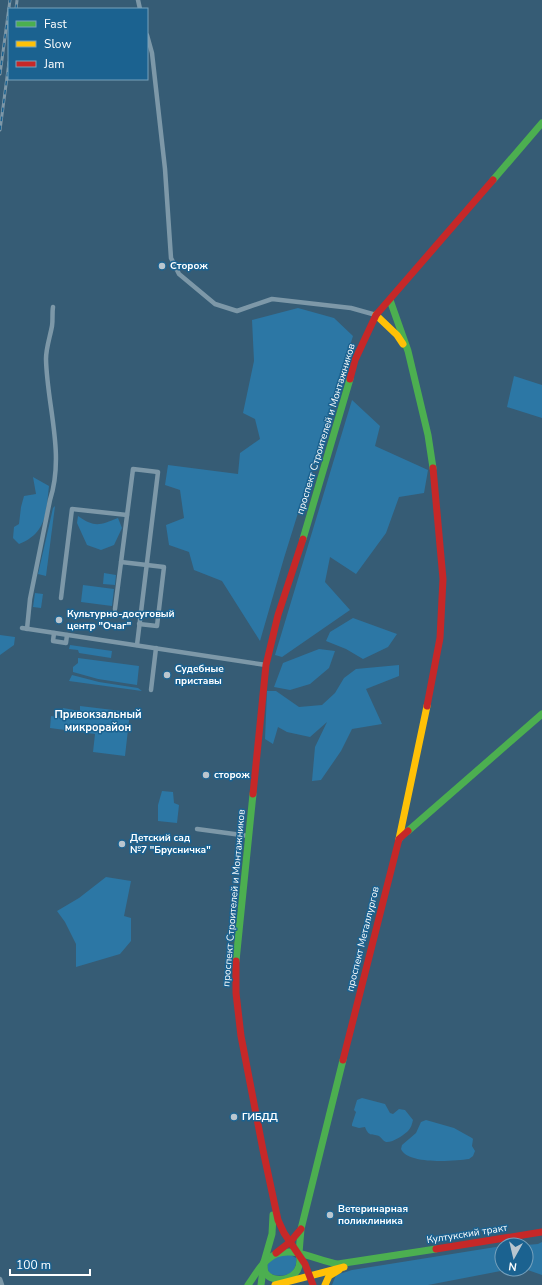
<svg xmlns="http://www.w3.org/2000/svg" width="542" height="1285" viewBox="0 0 542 1285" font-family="'Nunito Sans',sans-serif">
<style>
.green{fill:#2c77a5}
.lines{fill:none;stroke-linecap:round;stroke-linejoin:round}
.street{stroke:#7d98a8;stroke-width:4.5}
.fast{stroke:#4caf50;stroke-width:7}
.slow{stroke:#ffc107;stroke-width:7}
.jam{stroke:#c62828;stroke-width:7}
.rail-casing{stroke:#7e98a8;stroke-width:3}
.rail{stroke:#1b6290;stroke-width:1.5;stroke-dasharray:4.5;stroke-linecap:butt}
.poi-dot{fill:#b9c6cf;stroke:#1b6290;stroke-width:1.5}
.labels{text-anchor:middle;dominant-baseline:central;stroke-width:3;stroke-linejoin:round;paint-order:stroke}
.poi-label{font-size:10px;font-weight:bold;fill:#fff;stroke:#1b6290;text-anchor:start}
.street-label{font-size:10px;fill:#fff;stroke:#1b6290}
.neighbourhood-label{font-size:11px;font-weight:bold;fill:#fff;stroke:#1b6290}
</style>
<rect width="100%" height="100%" fill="#365c75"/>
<g class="green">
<polygon points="298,308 334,318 353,336 284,558 260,641 222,581 194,570 189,552 169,545 166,525 184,518 180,490 165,485 168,465 238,474 240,453 260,439 255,419 243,413 254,361 252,320"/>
<polygon points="514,376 542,385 542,418 507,407"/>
<polygon points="352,400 380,426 375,446 428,470 424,493 399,497 386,533 356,574 330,557 325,582 350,610 282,657 275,655"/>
<path d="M33,477L49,486C46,512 47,533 19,544L13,538L14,527L19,524L21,507L24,496L36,494Z"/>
<polygon points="55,506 46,576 38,574 53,508"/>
<path d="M78,516C95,528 100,525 118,518L122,528L114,545L101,550L87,545L77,523Z"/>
<polygon points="104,573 116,575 115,585 103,584"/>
<polygon points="83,585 114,589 112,606 81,602"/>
<polygon points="35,593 43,594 41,608 33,607"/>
<polygon points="353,618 397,634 388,647 363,659 346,649 326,641 330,632"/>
<polygon points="0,635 15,637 14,645 0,655"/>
<polygon points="70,645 112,651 111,658 79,653 78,650 69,649"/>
<polygon points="319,649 335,651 329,668 310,684 290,690 274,687 283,663"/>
<polygon points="78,658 139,666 137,685 98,679 73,672 73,667 78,663"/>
<polygon points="399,665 399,676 366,689 382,724 352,729 341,751 321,780 312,781 315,747 327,722 310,737 287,732 278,727 273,744 265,739 267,691 276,691 299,707 322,705 335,693 344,678 356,669"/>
<polygon points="72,675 99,682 138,688 142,691 69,681"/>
<polygon points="80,706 130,712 125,756 93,752 95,734 50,728 51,716 62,718 63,708 80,711"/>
<polygon points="162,791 173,792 174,803 179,805 177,823 158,821 158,805"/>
<polygon points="106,877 131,881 124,916 131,918 131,941 120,954 76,967 76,944 65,922 57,911 79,898"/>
<path d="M362,1098L385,1104L390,1113L393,1114L399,1109L405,1110L413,1120C412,1124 411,1128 408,1131C404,1135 392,1143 386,1142C383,1141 382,1138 379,1136C371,1133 369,1137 365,1127L359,1128L352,1126V1124L356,1112L354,1110L357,1100Z"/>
<path d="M426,1120L454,1128L472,1138L473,1139L472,1146L475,1151L473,1156L469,1159C454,1161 408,1165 401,1149L402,1145L416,1133L421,1122Z"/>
<polygon points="542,1242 542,1275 525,1269 526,1245 538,1244"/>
<polygon points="502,1246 502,1269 511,1269 428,1285 332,1285 336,1275 352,1270"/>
<path d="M278,1255H291L296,1258C298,1275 282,1279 269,1273L267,1266L269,1262Z"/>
</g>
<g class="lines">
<g class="street">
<polyline points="138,0 140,9"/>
<polyline points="147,35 152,53 165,169 171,258 179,274 215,304 237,311 272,299 351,308 376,315"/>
<polyline points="121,562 164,567 157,626 139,624"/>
<polyline points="61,598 72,509 127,515"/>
<polyline points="115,609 133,469 158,472 137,645"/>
<polyline points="22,628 266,665"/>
<path d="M27,629L30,599L50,500C65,454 47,406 46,359C46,348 50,337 52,326C53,320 52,313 53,307"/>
<polyline points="54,633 53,641 66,643 67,635"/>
<polyline points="151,690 156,648"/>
<polyline points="197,829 249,836"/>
<polyline points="0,1279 2,1285"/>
</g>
<g class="fast">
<polyline points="493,180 542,123"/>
<polyline points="390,300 408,351 428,435 433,468"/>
<polyline points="303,539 350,379"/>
<polyline points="408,831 542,714"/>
<polyline points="236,961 253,794"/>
<polyline points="299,1253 301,1229 343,1060"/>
<path d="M264,1262C264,1265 264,1269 265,1272C271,1285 306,1282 299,1253"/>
<path d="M248,1285C254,1277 259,1267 267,1260C286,1241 316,1261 338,1264L436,1249"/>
<polyline points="261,1285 264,1262 272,1234 273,1215"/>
</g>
<g class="slow">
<polyline points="376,315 397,335 403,344"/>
<polyline points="399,839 427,706"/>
<polyline points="275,1285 344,1267"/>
<polyline points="325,1285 329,1276 339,1270"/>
</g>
<g class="jam">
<polyline points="350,379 355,360 376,315 493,180"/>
<polyline points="427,706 440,638 443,579 433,468"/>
<polyline points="253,794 266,665 278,615 303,539"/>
<polyline points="236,961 236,993 241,1036 263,1150 278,1220 284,1233 305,1264 313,1285"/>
<polyline points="343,1060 399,839 408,831"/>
<polyline points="436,1249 542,1232"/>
<polyline points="276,1253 290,1242 301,1229"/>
</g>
<defs>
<g id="rail">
<polyline points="16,9 17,0"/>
<polyline points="0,74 10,0"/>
<polyline points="0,130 9,62"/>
</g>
</defs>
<use href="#rail" class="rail-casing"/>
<use href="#rail" class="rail"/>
</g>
<g class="poi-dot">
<circle cx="162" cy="266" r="4"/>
<circle cx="59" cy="620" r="4"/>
<circle cx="167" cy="675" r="4"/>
<circle cx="206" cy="775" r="4"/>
<circle cx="122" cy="844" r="4"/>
<circle cx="234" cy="1117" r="4"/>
<circle cx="330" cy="1215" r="4"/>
</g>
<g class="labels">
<g class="poi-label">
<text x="170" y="266">Сторож</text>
<text x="67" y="614">Культурно-досуговый<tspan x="67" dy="12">центр "Очаг"</tspan></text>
<text x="175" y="669">Судебные<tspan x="175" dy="12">приставы</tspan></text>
<text x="214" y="775">сторож</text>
<text x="130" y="838">Детский сад<tspan x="130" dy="12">№7 "Брусничка"</tspan></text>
<text x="242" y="1117">ГИБДД</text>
<text x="338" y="1209">Ветеринарная<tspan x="338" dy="12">поликлиника</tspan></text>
</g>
<g class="street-label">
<text transform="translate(326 429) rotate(-73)">проспект Строителей и Монтажников</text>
<text transform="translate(234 898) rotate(-85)">проспект Строителей и Монтажников</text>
<text transform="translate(363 939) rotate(-76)">проспект Металлургов</text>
<text transform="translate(467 1234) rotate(-9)">Култукский тракт</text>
</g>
<g class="neighbourhood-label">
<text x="98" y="714">Привокзальный<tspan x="98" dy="13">микрорайон</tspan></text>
</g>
</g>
<rect x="8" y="8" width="140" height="72" fill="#1b6290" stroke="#76a1bc"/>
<rect x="16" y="21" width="20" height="6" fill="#4caf50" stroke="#76a1bc"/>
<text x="44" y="28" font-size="12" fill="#ffffff">Fast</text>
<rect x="16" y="41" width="20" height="6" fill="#ffc107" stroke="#76a1bc"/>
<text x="44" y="48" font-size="12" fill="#ffffff">Slow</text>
<rect x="16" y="61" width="20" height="6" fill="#c62828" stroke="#76a1bc"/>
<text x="44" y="68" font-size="12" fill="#ffffff">Jam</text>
<g transform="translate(514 1257) rotate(188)"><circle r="19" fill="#1b6290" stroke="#76a1bc"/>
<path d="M0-3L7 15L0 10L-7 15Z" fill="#b9c6cf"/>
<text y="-6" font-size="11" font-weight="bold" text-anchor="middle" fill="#ffffff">N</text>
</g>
<path d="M10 1269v6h80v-6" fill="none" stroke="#ffffff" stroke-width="2"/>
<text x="16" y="1269" font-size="12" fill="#ffffff" stroke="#1b6290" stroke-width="3" paint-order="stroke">100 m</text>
</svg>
